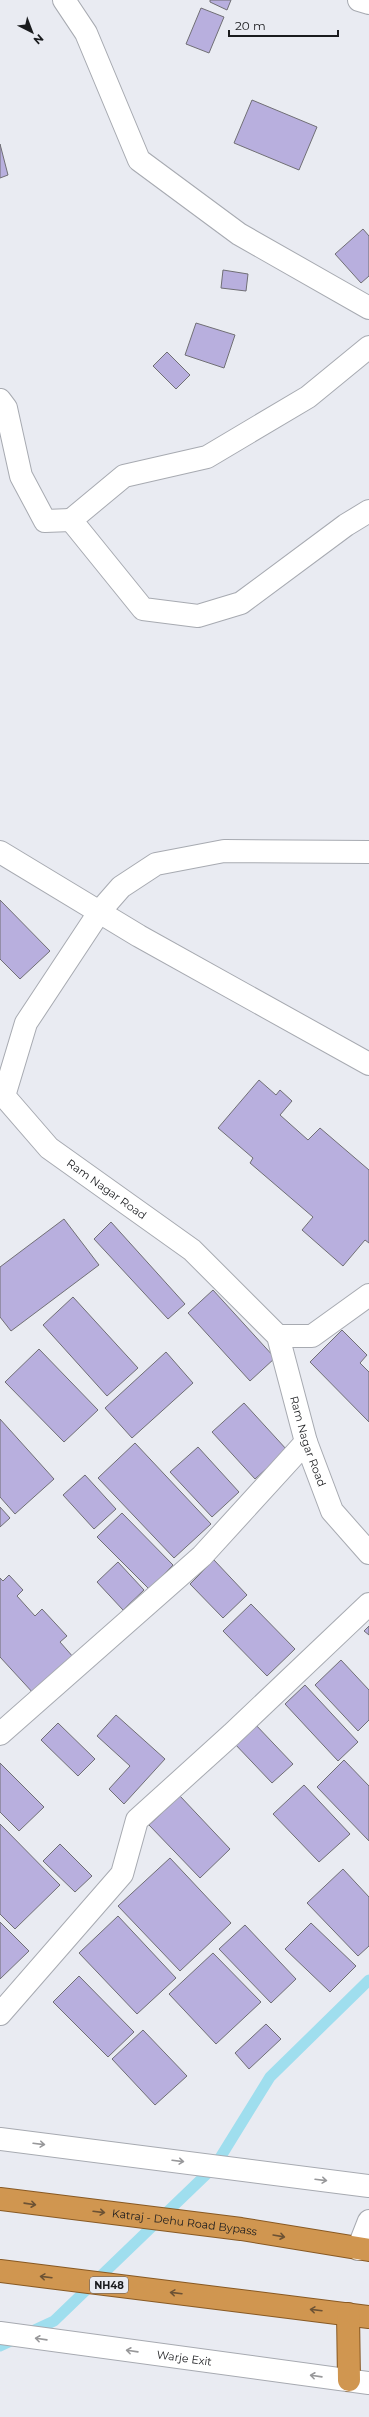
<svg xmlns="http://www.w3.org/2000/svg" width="369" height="2417" viewBox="0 0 369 2417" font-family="Montserrat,sans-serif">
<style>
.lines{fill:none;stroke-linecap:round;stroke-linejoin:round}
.stream{stroke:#9fdeee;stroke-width:11}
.building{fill:#b8afde;stroke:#706f75}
.minor-casing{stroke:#a7aab1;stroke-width:24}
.tertiary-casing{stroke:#a7aab1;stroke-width:24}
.trunk-casing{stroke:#885923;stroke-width:24}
.minor{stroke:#fff;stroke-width:22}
.tertiary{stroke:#fff;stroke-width:22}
.trunk{stroke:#d09650;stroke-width:22}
.oneway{stroke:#98989a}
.oneway2{stroke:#6c5234}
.labels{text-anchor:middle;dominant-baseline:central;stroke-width:3.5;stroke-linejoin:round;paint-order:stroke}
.shield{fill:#e9ebf2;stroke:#58595e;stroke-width:1}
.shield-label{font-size:10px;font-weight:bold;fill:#1a1b1e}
.street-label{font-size:11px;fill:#1a1b1e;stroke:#e9ebf2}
</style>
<rect width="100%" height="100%" fill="#e9ebf2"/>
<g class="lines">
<polyline class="stream" points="0,2346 54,2321 215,2166 270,2077 369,1980"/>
</g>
<g class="building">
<polygon points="210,0 231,0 227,10 210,2"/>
<polygon points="201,8 224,17 209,53 186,44"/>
<polygon points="252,100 317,127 299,170 234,143"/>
<polygon points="0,144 8,175 0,178"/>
<polygon points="363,229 369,236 369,276 361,283 335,254"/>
<polygon points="223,270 248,274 246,291 221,288"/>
<polygon points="196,323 235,335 224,368 185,355"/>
<polygon points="167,352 190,375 176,389 153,366"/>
<polygon points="0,900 50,951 20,979 0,959"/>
<polygon points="259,1080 276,1095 280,1090 292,1101 280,1115 308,1140 320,1128 369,1170 369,1243 365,1240 343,1266 302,1230 313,1217 250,1163 253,1158 218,1128"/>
<polygon points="64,1219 99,1265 11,1331 0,1317 0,1267"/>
<polygon points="111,1222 185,1304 168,1319 94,1239"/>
<polygon points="213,1290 275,1358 250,1381 188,1313"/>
<polygon points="73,1297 138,1368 107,1396 43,1325"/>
<polygon points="342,1330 367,1355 360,1363 369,1372 369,1422 310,1362"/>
<polygon points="39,1349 98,1410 64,1442 5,1382"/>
<polygon points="166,1352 193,1383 132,1438 105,1408"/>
<polygon points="244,1403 287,1450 255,1479 212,1432"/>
<polygon points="0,1419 54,1479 15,1514 0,1497"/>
<polygon points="135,1443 211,1524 174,1558 98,1478"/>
<polygon points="198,1447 239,1492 212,1517 170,1472"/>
<polygon points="85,1475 116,1509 94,1529 63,1495"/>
<polygon points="0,1507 10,1518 0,1527"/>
<polygon points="122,1513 173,1565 149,1589 97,1537"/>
<polygon points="214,1560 247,1595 223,1618 190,1584"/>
<polygon points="118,1562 144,1590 123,1610 97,1582"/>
<polygon points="9,1575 23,1590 17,1596 35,1616 42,1609 67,1636 60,1642 74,1658 34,1694 0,1657 0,1578 3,1581"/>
<polygon points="251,1604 295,1649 267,1676 223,1631"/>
<polygon points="369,1626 369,1635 364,1631"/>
<polygon points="341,1660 369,1690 369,1720 358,1731 315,1685"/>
<polygon points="305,1685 358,1742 338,1761 285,1704"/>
<polygon points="116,1715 165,1759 124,1804 109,1789 130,1766 97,1736"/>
<polygon points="58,1723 95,1759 78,1776 41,1740"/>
<polygon points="254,1723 293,1764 272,1783 233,1742"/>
<polygon points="344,1760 369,1786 369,1841 317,1787"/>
<polygon points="0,1763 44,1807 19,1831 0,1812"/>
<polygon points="304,1785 350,1834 319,1862 273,1814"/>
<polygon points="180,1796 230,1849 200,1878 149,1825"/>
<polygon points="0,1824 60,1885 15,1929 0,1914"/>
<polygon points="60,1844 92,1876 75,1892 43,1861"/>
<polygon points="170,1858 231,1923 180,1971 118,1906"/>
<polygon points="343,1869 369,1897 369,1946 358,1956 307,1903"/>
<polygon points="118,1916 176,1978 137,2014 79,1953"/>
<polygon points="0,1922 29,1951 0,1979"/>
<polygon points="311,1923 356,1966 330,1992 285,1949"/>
<polygon points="245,1925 296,1979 271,2003 219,1949"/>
<polygon points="213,1953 261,2002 216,2044 169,1994"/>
<polygon points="79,1976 134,2032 108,2057 53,2002"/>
<polygon points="266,2024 281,2039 249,2069 235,2053"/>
<polygon points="143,2030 187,2076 155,2105 112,2059"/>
</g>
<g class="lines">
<defs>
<g id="minor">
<polyline points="64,0 86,33 139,160 239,234 369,308"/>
<polyline points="359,0 369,3"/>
<polyline points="369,347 308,397 207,457 124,476 71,520 143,609 198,616 241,603 346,525 369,511"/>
<polyline points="0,400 6,408 21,476 45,521 71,520"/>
<polyline points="278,1336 312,1336 369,1295"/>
<polyline points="0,1734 202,1556 306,1442"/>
<polyline points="0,2014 122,1874 137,1820 232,1734 369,1604"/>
</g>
<g id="tertiary">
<polyline points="0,852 139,936 369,1064"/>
<path id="s1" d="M369,852L224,851L156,864L121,887L100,911L26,1023L4,1096L49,1148L192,1250L278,1336L306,1442L332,1511L369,1553"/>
<polyline points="0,2139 369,2186"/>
<polyline points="358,2249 369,2221"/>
<path id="s2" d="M0,2333L369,2383"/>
</g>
<g id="trunk">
<path id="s3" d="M0,2199L241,2229L369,2250"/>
<polyline points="0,2271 369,2317"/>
<polyline points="348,2314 349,2380"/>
</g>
</defs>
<use href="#minor" class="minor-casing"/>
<use href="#tertiary" class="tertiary-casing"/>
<use href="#trunk" class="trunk-casing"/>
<use href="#minor" class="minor"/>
<use href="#tertiary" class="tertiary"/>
<use href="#trunk" class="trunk"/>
</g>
<defs><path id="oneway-shaft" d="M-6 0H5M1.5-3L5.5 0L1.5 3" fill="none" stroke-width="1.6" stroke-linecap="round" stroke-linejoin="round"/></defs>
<g class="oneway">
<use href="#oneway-shaft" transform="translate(39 2144) rotate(7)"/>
<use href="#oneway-shaft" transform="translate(178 2161) rotate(7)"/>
<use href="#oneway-shaft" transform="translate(321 2180) rotate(7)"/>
<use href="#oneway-shaft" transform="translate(41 2339) rotate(-172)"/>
<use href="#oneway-shaft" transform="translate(132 2351) rotate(-172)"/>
<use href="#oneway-shaft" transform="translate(316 2376) rotate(-172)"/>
</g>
<g class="oneway2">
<use href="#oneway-shaft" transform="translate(30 2204) rotate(8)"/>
<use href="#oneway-shaft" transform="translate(99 2212) rotate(7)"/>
<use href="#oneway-shaft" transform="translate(279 2236) rotate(10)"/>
<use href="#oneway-shaft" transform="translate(46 2277) rotate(-173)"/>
<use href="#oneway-shaft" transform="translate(176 2293) rotate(-173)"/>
<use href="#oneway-shaft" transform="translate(316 2310) rotate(-173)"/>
</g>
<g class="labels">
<rect class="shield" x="90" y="2277" width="38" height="16" rx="3"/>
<g class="shield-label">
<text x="109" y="2285">NH48</text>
</g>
<g class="street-label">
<text stroke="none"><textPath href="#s1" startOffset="638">Ram Nagar Road</textPath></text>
<text stroke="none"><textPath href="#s1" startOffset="974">Ram Nagar Road</textPath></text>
<text stroke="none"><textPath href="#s3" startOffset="186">Katraj - Dehu Road Bypass</textPath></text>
<text stroke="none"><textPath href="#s2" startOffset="186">Warje Exit</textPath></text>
</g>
</g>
<g transform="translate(32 32) rotate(138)" stroke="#e9ebf2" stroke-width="3" paint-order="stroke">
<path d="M0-3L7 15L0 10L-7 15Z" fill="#1a1b1e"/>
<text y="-6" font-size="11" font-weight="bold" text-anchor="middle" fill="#1a1b1e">N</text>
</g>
<path d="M229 30v6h109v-6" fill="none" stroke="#1a1b1e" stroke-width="2"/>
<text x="235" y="30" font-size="12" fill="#1a1b1e" stroke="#e9ebf2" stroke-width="3" paint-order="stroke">20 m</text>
</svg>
